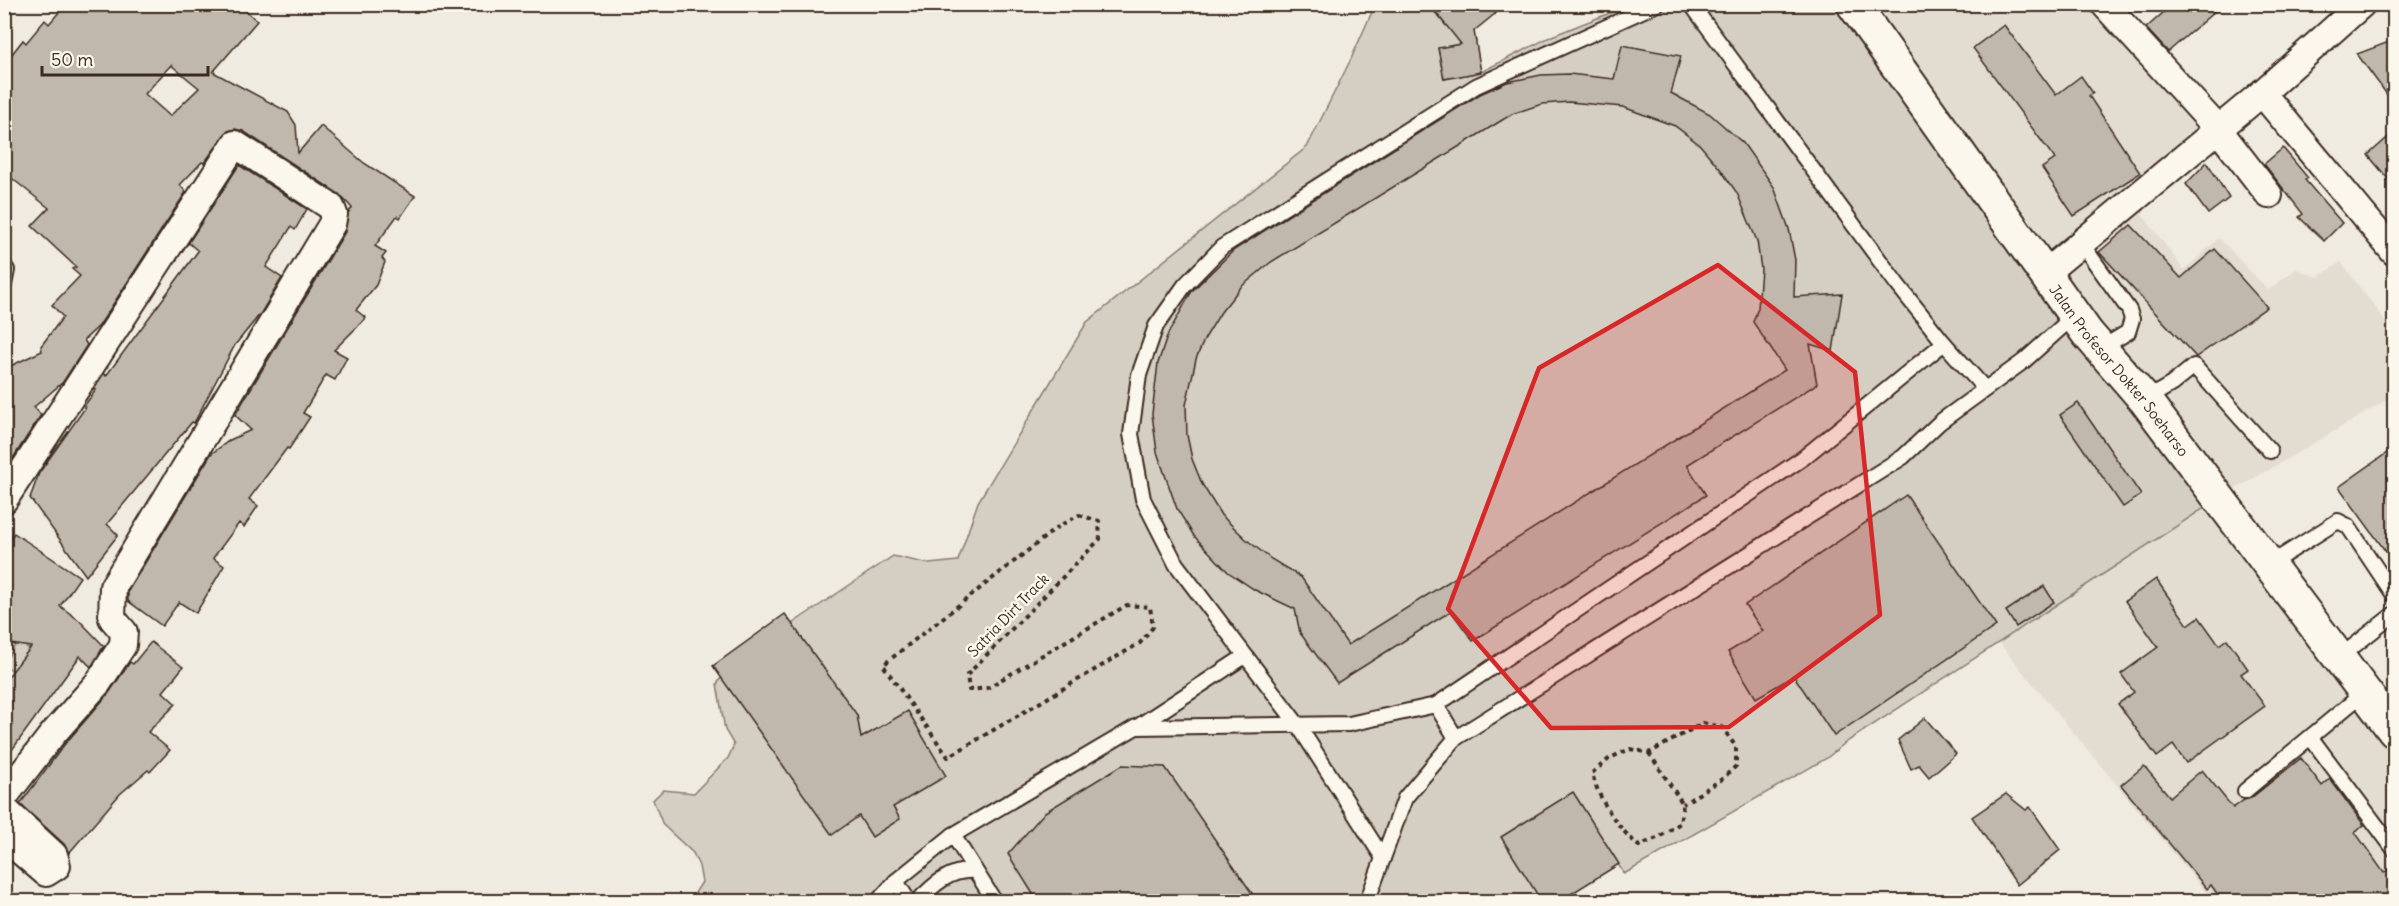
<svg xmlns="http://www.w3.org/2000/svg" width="2399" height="906" viewBox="0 0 2399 906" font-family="Delius,sans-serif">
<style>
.built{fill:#e2dcd1}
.green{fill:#d5cec3;stroke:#887c70;stroke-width:1.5}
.building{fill:#c0b8ad;stroke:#3b2a1e;stroke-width:1.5;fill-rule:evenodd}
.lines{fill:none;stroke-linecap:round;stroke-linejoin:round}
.service-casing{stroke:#3b2a1e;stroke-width:18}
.minor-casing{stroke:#3b2a1e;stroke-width:30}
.tertiary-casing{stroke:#3b2a1e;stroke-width:36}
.path{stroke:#3b2a1e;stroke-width:4;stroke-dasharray:4.5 4.5;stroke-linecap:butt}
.service{stroke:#fbf7ec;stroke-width:14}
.minor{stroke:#fbf7ec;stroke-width:26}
.tertiary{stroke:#fbf7ec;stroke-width:32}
.marked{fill:#d62828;fill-opacity:0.2;stroke:#d62828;stroke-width:4.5;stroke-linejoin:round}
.labels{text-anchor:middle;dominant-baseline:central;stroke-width:5;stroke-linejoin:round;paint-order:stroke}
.street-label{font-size:15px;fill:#3b2a1e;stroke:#fbf7ec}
</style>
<rect width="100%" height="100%" fill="#f0ebe0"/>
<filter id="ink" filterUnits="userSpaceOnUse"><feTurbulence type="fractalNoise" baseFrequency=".0167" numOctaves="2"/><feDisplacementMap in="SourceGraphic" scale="12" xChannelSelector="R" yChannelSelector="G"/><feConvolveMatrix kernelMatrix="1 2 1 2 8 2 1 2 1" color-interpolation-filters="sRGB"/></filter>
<g filter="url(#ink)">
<polygon class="built" points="1848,5 2096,5 2208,122 2127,194 2184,270 2219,238 2268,290 2296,269 2318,277 2341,262 2394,333 2394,396 2219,499 2394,735 2394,901 2213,901 1999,643 2218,499"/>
<g class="green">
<polygon points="1375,5 1429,5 1446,26 1457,18 1476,41 1438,48 1444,79 1481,72 1552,36 1630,5 1848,5 2218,499 1845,743 1827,758 1624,874 1618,864 1558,901 690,901 702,882 699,866 693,853 663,825 653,800 663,790 694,793 728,758 734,745 725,730 717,684 728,667 754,657 793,623 893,556 929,564 958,561 978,502 1087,322 1307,147 1351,59"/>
<polygon points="18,641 65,675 49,698 5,665 5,661"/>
</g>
<g class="building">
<path d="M66,4H239L257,21L213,72L288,112L296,125L298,153L321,126L364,163L415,196L400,218L397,216L375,246L386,253L382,258L385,262L376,285L356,310L366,318L334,350L347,357L335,380L326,375L303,413L310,417L289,449L287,448L249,499L258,506L244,527L239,523L213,558L224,566L196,613L179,602L162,626L128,601V591L211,454L230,440L251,430L235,415L345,232L348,213L352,208L339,194L243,131L235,129L228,131L204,163L202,162L180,185L186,192L99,326L84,340L87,345L63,382L34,407L41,415L4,472V369L42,351L41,346L63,317L52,305L80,276L72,269L76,267L32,226L49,208L4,172V64L23,40L26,43L45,20L49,24ZM171,65L199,88L170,116L145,94Z"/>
<polygon points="1429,4 1507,4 1474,31 1481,72 1444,79 1438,48 1461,44"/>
<polygon points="2173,4 2223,4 2168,52 2146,28"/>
<polygon points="2004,25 2056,95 2081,76 2093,93 2089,96 2140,173 2074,216 2042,168 2055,159 1973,48"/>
<polygon points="2394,40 2394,104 2357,54"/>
<path d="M1622,45L1681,56L1671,93L1710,114L1743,143L1774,187L1789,229L1795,260L1794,297L1842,294L1833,351L1810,344L1817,384L1687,465L1706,495L1473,641L1451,611L1337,683L1300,633L1295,609L1255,590L1228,572L1194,536L1177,509L1157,452L1152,414L1158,363L1168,334L1192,291L1234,250L1480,94L1507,82L1541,75L1569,74L1614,79ZM1569,102L1623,107L1675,126L1700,145L1721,170L1737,193L1757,241L1761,269L1758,308L1753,322L1785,370L1348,645L1301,577L1271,559L1247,540L1221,515L1202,484L1192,459L1187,435L1186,405L1196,359L1205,338L1221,312L1241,287L1271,262L1512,114L1542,104Z"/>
<polygon points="2394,132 2394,186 2368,155"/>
<polygon points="2283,148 2308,178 2305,180 2342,223 2324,241 2299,217 2303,214 2264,164"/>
<polygon points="2207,162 2229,198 2208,214 2186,184"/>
<polygon points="239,165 307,209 295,230 291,227 266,267 282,278 261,313 235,345 194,423 192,422 107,524 118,535 86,576 30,498 39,473 85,408 84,406 96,390 93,390 104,373 106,376 198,251 189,243 187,245"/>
<polygon points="2131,225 2181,278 2215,249 2267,307 2196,357 2099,252"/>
<polygon points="2078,403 2141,495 2123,507 2060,415"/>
<polygon points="2394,448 2394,563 2339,487"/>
<polygon points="1906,495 1996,626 1834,736 1794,676 1756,698 1728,652 1763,631 1745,605"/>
<polygon points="14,533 80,577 60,606 80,621 104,646 91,667 80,656 4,761 4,682 31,647 4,643 4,548"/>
<polygon points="2156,579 2188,625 2199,617 2219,645 2227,639 2248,669 2241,674 2265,706 2186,763 2173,745 2157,757 2118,704 2134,692 2121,674 2158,647 2125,601"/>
<polygon points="2044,586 2054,602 2016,627 2006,611"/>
<polygon points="785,614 857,715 861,738 908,711 946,776 893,807 900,819 872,837 859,816 832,835 713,666"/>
<polygon points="151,642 183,667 163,692 176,704 148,732 170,750 150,772 148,770 120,794 69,853 64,844 20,804 64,745 109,693 130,662 133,664"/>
<polygon points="1925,718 1956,754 1929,777 1919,765 1911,769 1898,740"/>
<polygon points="2301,758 2322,786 2330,779 2364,825 2355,832 2384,873 2394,865 2394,893 2382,902 2223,902 2211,885 2207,889 2121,785 2144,766 2170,797 2202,770 2233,808 2244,800 2251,798"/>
<polygon points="1122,765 1165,767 1258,902 1038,902 1008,854 1045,812"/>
<polygon points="1573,792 1619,864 1558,902 1542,902 1501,837"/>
<polygon points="2006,794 2026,810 2030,807 2060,850 2017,885 1972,817"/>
</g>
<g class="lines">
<defs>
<g id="service">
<polyline points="1691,4 1897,284 1944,343 1985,389"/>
<polyline points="2081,243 2129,310 2132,319 2128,332 2100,349"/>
<polyline points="4,266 7,270 4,285"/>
<polyline points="2145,400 2172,384 2194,366 2270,451"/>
<polyline points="2270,564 2338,521 2348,526 2394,595"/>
<polyline points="2340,657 2394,614"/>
<polyline points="1436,705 1456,738"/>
<polyline points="1137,727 1245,656"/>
<polyline points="2311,738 2394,849"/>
<polyline points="2245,791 2366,691"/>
<polyline points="953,835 995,902"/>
<polyline points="1383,858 1298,725 1176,564 1143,499 1131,434 1139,375 1156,326 1185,285 1222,247 1476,86 1657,4"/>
<polyline points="896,881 909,902"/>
<polyline points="877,902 896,881 953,835 1136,727 1349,724 1436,705 1803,458 1944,343"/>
<path d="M917,902C933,885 950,869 975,871"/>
<polyline points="1367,902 1405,798 1456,738 1903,457 1940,422 2024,361 2075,315"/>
</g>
<g id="minor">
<polyline points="2104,4 2218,129 2269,195"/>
<polyline points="2262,93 2394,252"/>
<polyline points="2045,273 2262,93 2362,4"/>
<polyline points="4,500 235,144 331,207 334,214 332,224 113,587 112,618 124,632 123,645 98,683 52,735 4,797"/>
<polyline points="4,809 54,855 57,866 46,873 4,837"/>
</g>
<g id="tertiary">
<path id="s1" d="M1853,4L2087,333L2145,400L2394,731"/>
</g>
</defs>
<use href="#service" class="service-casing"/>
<use href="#minor" class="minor-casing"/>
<use href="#tertiary" class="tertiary-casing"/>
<g class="path">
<polygon points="1079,515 1099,521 1100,539 967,675 969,690 987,688 1127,605 1150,607 1153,627 1140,643 948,757 883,665 1059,526"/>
<path d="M1649,753L1683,804L1680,823L1661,836L1639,846C1617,827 1599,801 1592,773L1610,758L1630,749L1649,753L1703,723L1722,727L1736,747V766L1722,779L1683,804"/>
</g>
<use href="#service" class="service"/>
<use href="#minor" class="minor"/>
<use href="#tertiary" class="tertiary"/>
</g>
</g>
<path class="marked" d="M1718,265L1855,372L1880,615L1729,727L1551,728L1448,609L1539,368Z"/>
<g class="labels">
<g class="street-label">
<text stroke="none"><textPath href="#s1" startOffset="453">Jalan Profesor Dokter Soeharso</textPath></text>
<text transform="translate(1008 615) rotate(-46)">Satria Dirt Track</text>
</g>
</g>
<rect width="2399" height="906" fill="none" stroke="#fbf7ec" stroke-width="24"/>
<rect x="12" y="12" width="2375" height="882" fill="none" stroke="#3b2a1e" stroke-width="2" filter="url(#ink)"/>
<path d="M42 66v9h166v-9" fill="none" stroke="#3b2a1e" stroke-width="3"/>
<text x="51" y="66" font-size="18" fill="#3b2a1e" stroke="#fbf7ec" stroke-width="4.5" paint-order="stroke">50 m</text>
</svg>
